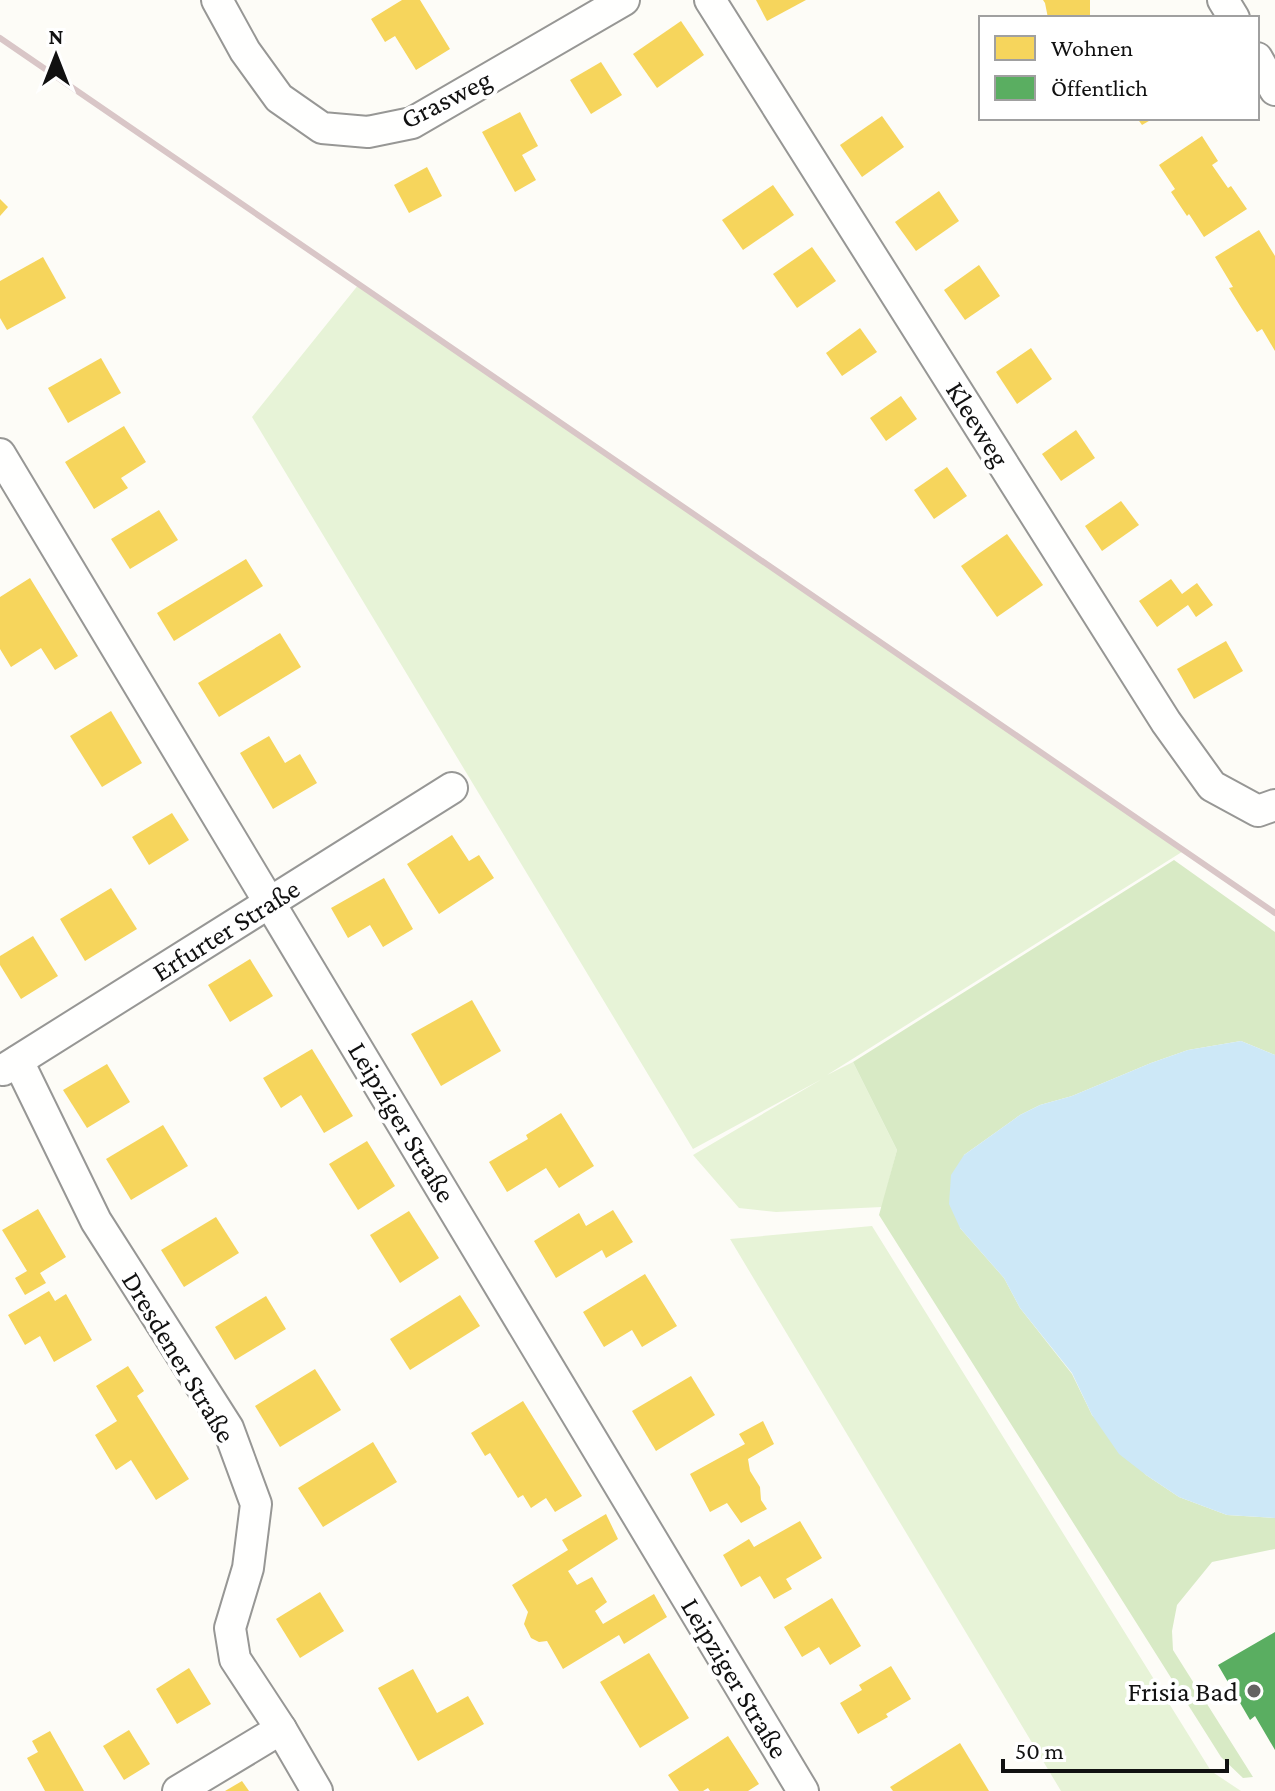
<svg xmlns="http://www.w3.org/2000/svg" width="1275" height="1791" viewBox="0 0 1275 1791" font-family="'Crimson Pro',serif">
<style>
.green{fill:#e7f3d7}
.forest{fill:#d8eac5}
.water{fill:#cde8f7}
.homes{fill:#f6d55c}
.public{fill:#5aae61}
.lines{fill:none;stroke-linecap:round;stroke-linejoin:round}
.minor-casing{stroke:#979795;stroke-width:34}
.minor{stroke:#fffffe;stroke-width:30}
.rail{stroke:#d9c6c7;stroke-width:6}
.poi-dot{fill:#646362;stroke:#fff;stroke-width:3}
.labels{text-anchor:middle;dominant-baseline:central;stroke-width:8;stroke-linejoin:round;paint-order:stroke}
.street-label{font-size:28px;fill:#111;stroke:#fff}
.poi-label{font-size:28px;fill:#111;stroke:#fff;text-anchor:end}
</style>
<rect width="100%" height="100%" fill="#fdfcf7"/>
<g class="green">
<polygon points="359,284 1185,850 827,1075 853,1062 897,1150 882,1207 776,1212 739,1208 693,1155 822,1079 693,1149 252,417"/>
<polygon points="872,1226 1211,1771 1241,1791 1061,1791 730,1239"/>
</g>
<polygon class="forest" points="1174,860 1275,932 1275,1055 1241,1041 1188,1050 1151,1063 1072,1096 1040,1105 1020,1115 964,1155 960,1228 1004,1278 1020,1308 1072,1374 1092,1415 1146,1475 1179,1497 1227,1515 1275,1518 1275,1549 1212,1562 1177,1605 1172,1631 1173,1650 1253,1777 1243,1778 1221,1757 879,1215 897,1150 853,1062"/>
<polygon class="water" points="1241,1041 1275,1055 1275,1518 1227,1515 1179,1497 1146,1475 1119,1454 1092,1415 1072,1373 1020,1308 1004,1278 960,1228 949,1204 951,1175 964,1155 1020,1115 1040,1105 1072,1096 1151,1063 1188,1050"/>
<g class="homes">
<polygon points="402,0 420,0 450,49 416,70 395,36 385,42 371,19"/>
<polygon points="756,0 806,0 767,21"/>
<polygon points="1043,0 1090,0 1090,18 1048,18 1045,3"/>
<polygon points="681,21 704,55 657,88 633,54"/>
<polygon points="601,62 622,95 591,114 570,80"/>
<polygon points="520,112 538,146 522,155 536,180 515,192 482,132"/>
<polygon points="882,116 904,147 862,177 840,145"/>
<polygon points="1137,118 1154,118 1142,125"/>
<polygon points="1202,136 1218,161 1212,165 1228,188 1231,186 1247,209 1204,237 1189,214 1187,216 1171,192 1175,189 1159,165"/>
<polygon points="427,167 442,196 409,213 394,185"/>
<polygon points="773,185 794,215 743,250 722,220"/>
<polygon points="939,191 959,221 916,251 895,222"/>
<polygon points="0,199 8,207 0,216"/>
<polygon points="1259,230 1275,256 1275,351 1262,329 1257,332 1242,309 1229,288 1233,287 1215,257"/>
<polygon points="812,247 836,281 797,308 773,274"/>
<polygon points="43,257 66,298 7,330 0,318 0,281"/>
<polygon points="979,265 1000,296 965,320 944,290"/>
<polygon points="860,328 877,352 842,376 826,353"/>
<polygon points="1031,348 1052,379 1017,404 996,372"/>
<polygon points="101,358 121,393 68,423 48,388"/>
<polygon points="901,396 917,419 886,441 870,418"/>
<polygon points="124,426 146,462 121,478 128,488 94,509 65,462"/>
<polygon points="1076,430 1095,458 1061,481 1042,454"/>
<polygon points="947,467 967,496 934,519 914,490"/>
<polygon points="1121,501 1139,525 1102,551 1085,526"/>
<polygon points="159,510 178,540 130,569 111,539"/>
<polygon points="1007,534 1043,585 997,617 961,566"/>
<polygon points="246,559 263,586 174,641 157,613"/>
<polygon points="30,578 78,656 55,670 41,648 11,667 0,649 0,597"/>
<polygon points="1171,579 1182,594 1197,583 1213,605 1196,617 1188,605 1157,627 1139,601"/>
<polygon points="280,633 301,667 219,717 198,683"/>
<polygon points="1226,641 1243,671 1194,699 1177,669"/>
<polygon points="111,711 142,763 102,787 70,736"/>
<polygon points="269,736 285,763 300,754 317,783 273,809 240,753"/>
<polygon points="172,813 189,840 149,865 132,837"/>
<polygon points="452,835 469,861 479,855 494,878 439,914 407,864"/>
<polygon points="384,878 413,929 383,947 370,925 348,938 331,908"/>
<polygon points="111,888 137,929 85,961 60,919"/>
<polygon points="33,936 58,976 21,999 0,965 0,956"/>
<polygon points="250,959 273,996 230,1022 208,985"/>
<polygon points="472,1000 501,1051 441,1086 411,1034"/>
<polygon points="312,1049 353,1116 324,1133 301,1095 281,1108 263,1078"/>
<polygon points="107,1064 130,1102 87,1128 63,1090"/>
<polygon points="561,1113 594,1166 559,1188 546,1168 507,1192 489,1162 528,1139 526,1135"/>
<polygon points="163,1125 188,1166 131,1200 106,1159"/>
<polygon points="367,1141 395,1186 358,1210 329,1164"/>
<polygon points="38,1209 66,1257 40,1273 46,1283 25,1295 15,1278 27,1271 2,1230"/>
<polygon points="613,1210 633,1242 606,1258 602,1250 556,1278 534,1241 579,1213 586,1226"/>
<polygon points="409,1211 439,1258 400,1283 370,1235"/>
<polygon points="216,1217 239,1253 184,1287 161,1250"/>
<polygon points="645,1274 677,1326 642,1347 632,1330 604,1347 583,1312"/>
<polygon points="49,1291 55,1301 66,1294 92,1340 54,1362 40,1336 25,1345 8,1315"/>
<polygon points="460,1295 480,1326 410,1370 390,1339"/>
<polygon points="266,1296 286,1329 235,1360 215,1327"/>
<polygon points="128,1366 144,1391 137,1396 189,1479 156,1500 131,1460 116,1470 95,1435 117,1421 96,1386"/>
<polygon points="315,1369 341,1410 280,1447 255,1406"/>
<polygon points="691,1376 715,1415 656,1451 632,1411"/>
<polygon points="523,1401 582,1496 555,1512 546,1498 531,1508 523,1495 518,1498 490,1453 485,1456 471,1433"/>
<polygon points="763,1421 774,1444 748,1459 750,1471 760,1487 761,1500 767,1509 741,1523 727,1503 710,1512 690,1474 745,1444 739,1434"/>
<polygon points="373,1442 397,1482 323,1527 298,1488"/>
<polygon points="606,1514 618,1539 568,1571 577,1585 592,1577 607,1602 595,1611 603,1624 654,1594 667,1617 624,1644 619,1635 563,1669 547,1641 539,1642 531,1638 524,1624 528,1612 512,1585 568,1550 562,1540"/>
<polygon points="800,1521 822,1558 786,1579 792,1589 774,1599 760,1576 741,1587 723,1555 749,1539 754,1547"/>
<polygon points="320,1592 344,1631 300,1658 276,1619"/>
<polygon points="832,1598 861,1646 830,1665 819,1647 802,1657 784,1627"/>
<polygon points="649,1653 689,1718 640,1748 600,1682"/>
<polygon points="891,1666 911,1699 886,1714 888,1717 858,1734 840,1703 862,1690 859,1685"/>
<polygon points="189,1668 211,1704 177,1724 156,1689"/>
<polygon points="413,1669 437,1713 468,1696 484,1724 418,1761 378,1688"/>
<polygon points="129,1730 150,1764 124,1780 103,1746"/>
<polygon points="50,1731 84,1791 45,1791 27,1758 38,1752 32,1741"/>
<polygon points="728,1736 759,1784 748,1791 710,1791 708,1788 703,1791 679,1791 668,1775"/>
<polygon points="960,1743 989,1791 893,1791 890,1787"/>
<polygon points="242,1781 249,1791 225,1791"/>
</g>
<polygon class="public" points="1275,1632 1275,1750 1255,1716 1250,1720 1218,1665"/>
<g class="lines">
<defs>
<g id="minor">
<polyline points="217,0 245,51 279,98 322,128 368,132 412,123 624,0"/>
<polyline points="710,0 1166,722 1212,786 1258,811 1275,805"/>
<polyline points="1223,0 1234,18"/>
<polyline points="1257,58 1275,90"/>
<polyline points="0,454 803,1791"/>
<polyline points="18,1061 96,1221 228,1428 256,1504 248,1568 230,1628 235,1659 281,1729 317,1791"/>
<polyline points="3,1070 452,788"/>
<polyline points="178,1791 281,1729"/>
</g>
</defs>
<use href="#minor" class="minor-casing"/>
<use href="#minor" class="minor"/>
<polyline class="rail" points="0,38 1275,913"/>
</g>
<circle class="poi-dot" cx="1254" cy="1691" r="8"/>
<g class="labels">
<g class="street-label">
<text transform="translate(446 99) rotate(-27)">Grasweg</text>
<text transform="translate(978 424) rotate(58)">Kleeweg</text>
<text transform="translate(226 930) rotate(-32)">Erfurter Straße</text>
<text transform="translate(402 1122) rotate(59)">Leipziger Straße</text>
<text transform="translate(179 1357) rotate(59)">Dresdener Straße</text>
<text transform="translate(735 1678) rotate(59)">Leipziger Straße</text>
</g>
<g class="poi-label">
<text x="1238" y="1691">Frisia Bad</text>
</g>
</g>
<rect x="979" y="16" width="280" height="104" fill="#ffffff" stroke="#a0a0a0" stroke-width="2"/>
<rect x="995" y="36" width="40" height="24" fill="#f6d55c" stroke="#a0a0a0" stroke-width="2"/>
<text x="1051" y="56" font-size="24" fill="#111111">Wohnen</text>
<rect x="995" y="76" width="40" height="24" fill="#5aae61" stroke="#a0a0a0" stroke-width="2"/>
<text x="1051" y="96" font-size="24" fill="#111111">Öffentlich</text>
<g transform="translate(56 56)" stroke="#ffffff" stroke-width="6" paint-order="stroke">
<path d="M0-6L14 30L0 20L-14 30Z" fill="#111111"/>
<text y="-12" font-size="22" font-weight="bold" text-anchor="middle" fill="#111111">N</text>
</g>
<path d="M1003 1759v12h224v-12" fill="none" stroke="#111111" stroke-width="4"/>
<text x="1015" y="1759" font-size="24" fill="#111111" stroke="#ffffff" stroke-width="6" paint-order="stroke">50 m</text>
</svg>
